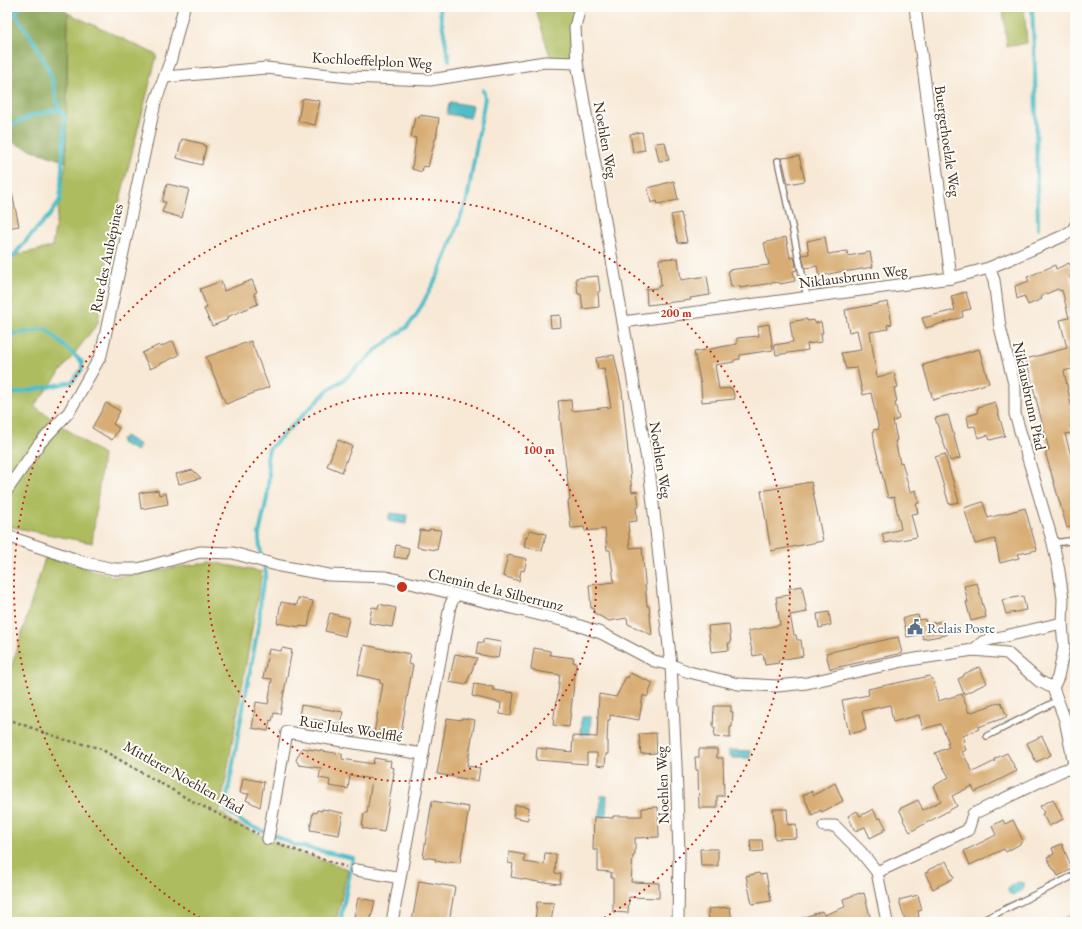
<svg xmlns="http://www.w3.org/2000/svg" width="1082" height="929" viewBox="0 0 1082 929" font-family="'EB Garamond',serif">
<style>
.green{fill:#adbc5e;stroke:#74733e}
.forest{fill:#8aa455;stroke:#62673a}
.water{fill:#50bec8;stroke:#467473}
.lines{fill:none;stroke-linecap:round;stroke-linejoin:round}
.stream{stroke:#50bec8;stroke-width:4}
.building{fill:#d8ad74}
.service-casing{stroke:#7d6d5f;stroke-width:8}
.minor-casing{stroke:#7d6d5f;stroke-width:13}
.path{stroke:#7d6d5f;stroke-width:2.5;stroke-dasharray:3 3;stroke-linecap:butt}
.service{stroke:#fff;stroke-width:5.5}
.minor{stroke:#fff;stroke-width:11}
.ring{fill:none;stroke:#c8321e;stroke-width:2;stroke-dasharray:2 4}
.labels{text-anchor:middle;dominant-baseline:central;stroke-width:4;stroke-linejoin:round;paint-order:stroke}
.street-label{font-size:15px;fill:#3b2a1e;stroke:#fdfcf7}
.service-label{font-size:15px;fill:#4e5e75;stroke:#fdfcf7;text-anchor:start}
.centre{fill:#c8321e;stroke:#fdfcf7;stroke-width:2}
.ring-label{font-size:12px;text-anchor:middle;font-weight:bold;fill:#c8321e;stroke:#fdfcf7;stroke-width:4;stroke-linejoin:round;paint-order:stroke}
</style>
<rect width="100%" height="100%" fill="#fdfcf7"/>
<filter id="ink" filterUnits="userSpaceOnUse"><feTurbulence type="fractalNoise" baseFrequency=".025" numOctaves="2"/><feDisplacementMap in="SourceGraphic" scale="8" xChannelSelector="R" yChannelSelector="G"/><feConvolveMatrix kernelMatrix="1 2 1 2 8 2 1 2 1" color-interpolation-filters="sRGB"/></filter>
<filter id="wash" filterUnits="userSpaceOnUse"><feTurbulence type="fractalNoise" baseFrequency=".012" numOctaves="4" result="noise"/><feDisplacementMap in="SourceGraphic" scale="16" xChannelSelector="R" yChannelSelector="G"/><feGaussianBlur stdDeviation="0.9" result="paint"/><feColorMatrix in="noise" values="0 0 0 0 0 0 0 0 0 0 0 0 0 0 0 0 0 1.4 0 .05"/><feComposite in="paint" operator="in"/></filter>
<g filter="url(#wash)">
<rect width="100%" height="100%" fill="#f8e9d7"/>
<g class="green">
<polygon points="535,7 579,7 573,64 552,63"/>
<polygon points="1003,7 1024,7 1027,43 1007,47"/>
<polygon points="68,13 157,55 110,239 98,323 34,406 103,455 92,543 7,526 7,257 52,247 66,162"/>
<polygon points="46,555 115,577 211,562 262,572 237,716 220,811 232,822 297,852 348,869 336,922 7,922 7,681"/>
</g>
<polygon class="forest" points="7,7 61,7 68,13 66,162 13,143 7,145"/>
<g class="water">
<polygon points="451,102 473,106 470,118 447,114 449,104 451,104"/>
<polygon points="125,436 140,445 137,451 121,443 121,439 124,438"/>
<polygon points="390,513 407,515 406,524 388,521"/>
<polygon points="582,717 591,717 590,734 581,734"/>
<polygon points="729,750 750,751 750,758 732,758 732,756 729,756"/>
<polygon points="601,796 607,796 606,818 600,818"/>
<polygon points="1019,882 1023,883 1024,886 1023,890 1013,895 1009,893 1008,890 1009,887"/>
</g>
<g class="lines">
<g class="stream">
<polyline points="19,7 16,15 35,43 51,75 59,109"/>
<polyline points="439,7 449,60"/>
<polyline points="1032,7 1035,68 1038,228"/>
<polyline points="7,127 31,116 59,109 65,118 60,200 49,216 30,236 7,264"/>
<polyline points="7,335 46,329 82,362 82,369 72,382 7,395"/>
<polyline points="340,922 353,858 294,845 276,836 245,824 226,810 226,803 241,719 259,623 261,595 266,573 261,554 259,540 259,534 267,498 269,475 267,459 269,449 328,390 346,378 376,350 407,327 416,316 440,271 467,200 485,98 483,90"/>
<polyline points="1058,922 1075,915"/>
</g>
</g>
<g id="blocks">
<g class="building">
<polygon points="304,98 320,101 315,125 298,121 302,99 304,99"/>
<polygon points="420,115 439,118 436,139 435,139 428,167 423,166 422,172 412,169 416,138 411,137 415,117 419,118"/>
<polygon points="642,132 645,150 633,152 630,134"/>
<polygon points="182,139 204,144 204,146 206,146 202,165 177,158"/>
<polygon points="665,142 669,160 659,161 655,143"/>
<polygon points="799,156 805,181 788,184 782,158"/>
<polygon points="674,181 678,200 658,204 657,201 651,203 648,188"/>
<polygon points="167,184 189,189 182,218 162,212 166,202 162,202"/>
<polygon points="7,193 12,193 19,226 7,228"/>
<polygon points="681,213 687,242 678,243 671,215"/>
<polygon points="786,237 790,258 794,257 797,270 793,271 795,281 780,284 779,282 740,288 740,286 731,287 728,270 769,265 764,243"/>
<polygon points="825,237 828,254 847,251 848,256 870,252 873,267 844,272 844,271 819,276 817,266 805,268 802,255 809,254 807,241"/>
<polygon points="678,258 681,280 707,276 710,295 690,298 691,300 647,305 646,289 658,288 658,286 661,286 659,259"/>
<polygon points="1069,263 1075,275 1070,276 1074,286 1072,286 1075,298 1075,368 1064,371 1073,414 1075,413 1075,425 1070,426 1072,433 1065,434 1075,470 1075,525 1067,528 1046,455 1046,450 1049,450 1026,359 1067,348 1060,320 1069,318 1062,290 1060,291 1058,289 1041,296 1042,299 1028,305 1024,296 1017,299 1015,286 1029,281 1027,277 1032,275 1055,265 1056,269"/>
<polygon points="598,276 600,291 598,292 599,307 583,309 581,294 578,294 576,278"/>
<polygon points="252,280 257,292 254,293 258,304 227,317 227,320 212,326 204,309 207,308 200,289 221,281 224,291"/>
<polygon points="966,292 971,309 962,311 963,317 926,328 922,318 955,310 951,296"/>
<polygon points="888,302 892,324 887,325 888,329 870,332 877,377 894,373 898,387 894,388 897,402 895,403 899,419 893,421 897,440 895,441 900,463 902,462 910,492 916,490 919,503 916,504 918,513 911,514 917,537 885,543 882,534 901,529 894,497 888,498 875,446 873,430 879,429 871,393 863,395 857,368 846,369 841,353 861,350 857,330 849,332 845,310"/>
<polygon points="560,315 561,327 551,328 550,316"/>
<polygon points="807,319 807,321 814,320 815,323 821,322 823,333 821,333 822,342 807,344 808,350 776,355 774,345 793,342 790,322"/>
<polygon points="769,324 773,350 740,355 740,359 734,360 734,362 715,365 719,389 732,388 735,399 702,402 701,385 694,352 737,344 737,338 759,336 758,326"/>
<polygon points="173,341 179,355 150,369 142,353 159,345 160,347"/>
<polygon points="251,341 269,387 226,404 206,357"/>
<polygon points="979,349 989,383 933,400 923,365"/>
<polygon points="614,355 622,391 632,492 637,491 639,507 636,507 637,521 628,522 630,548 642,547 647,606 649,606 652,635 628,624 627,618 609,621 594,613 593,608 591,608 589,585 614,582 610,550 607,550 605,529 585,531 584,527 571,528 568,501 570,500 558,401 571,400 572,411 611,407 604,368 598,369 596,358"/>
<polygon points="995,402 1005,436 990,440 988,435 978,438 975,426 969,427 967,416 978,413 977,409 979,408 978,407"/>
<polygon points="106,403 120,411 113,424 119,428 112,440 92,428"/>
<polygon points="948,415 960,458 950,461 935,418"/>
<polygon points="338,440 352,446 342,472 327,466"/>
<polygon points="945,454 959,502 949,504 935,457"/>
<polygon points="193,470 201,478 179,484 176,474"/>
<polygon points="811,482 823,541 771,551 761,491"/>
<polygon points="158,490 159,495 166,493 168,504 141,509 139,493"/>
<polygon points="983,502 988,518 1025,508 1037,550 1018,554 1019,558 1000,563 995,539 975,544 964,508"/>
<polygon points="429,529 441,530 437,550 417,547 420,530 429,531"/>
<polygon points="530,530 546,534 542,551 524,547 526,536 528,536"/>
<polygon points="396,545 409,548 407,559 394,557"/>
<polygon points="508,555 527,559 524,571 521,570 519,581 503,576"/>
<polygon points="977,583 986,617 971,621 966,602 968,602 964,586"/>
<polygon points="802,586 807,612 790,615 794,635 796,635 797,640 801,640 803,656 778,660 779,663 765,665 763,654 753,656 748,631 780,625 776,597 790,595 789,588"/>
<polygon points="1023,596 1026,610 1006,614 1002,600"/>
<polygon points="298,598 313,601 308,627 300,626 300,627 277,623 281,602 297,605"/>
<polygon points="379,604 396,608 392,627 369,623 372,607 378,608"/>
<polygon points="829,612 831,625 819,628 817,614"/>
<polygon points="330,613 349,618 345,636 325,631"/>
<polygon points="918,615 919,620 925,619 926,624 943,621 946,635 923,639 922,634 907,637 903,618"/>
<polygon points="729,624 731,643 728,643 729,650 711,652 708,626"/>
<polygon points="898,637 902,653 830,669 826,653"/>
<polygon points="483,639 501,642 498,658 476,654 478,642 483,643"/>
<polygon points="364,645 410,654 408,664 413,665 400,738 374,733 383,684 380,683 380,680 358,675"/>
<polygon points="282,648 292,650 280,714 274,713 272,721 270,720 268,731 252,728 256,702 268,704 272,679 263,678 269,649 281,651"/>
<polygon points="534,648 550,651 550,655 574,658 573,662 576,663 574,683 574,684 569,727 553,725 555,708 556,708 560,675 535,671 535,670 531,669"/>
<polygon points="455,654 477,658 466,685 449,682"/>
<polygon points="979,667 987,683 964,694 958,679 964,676 964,674"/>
<polygon points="630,673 653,683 647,697 643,695 639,720 610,715 610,720 608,720 607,741 608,741 608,754 606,754 605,766 597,765 597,753 587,753 587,764 536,760 537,748 572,752 573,736 597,737 599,694 616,697 626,677 628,678"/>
<polygon points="930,676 931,679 933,679 938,701 962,694 969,713 1001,702 1007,717 978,727 979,729 963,736 965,741 963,742 966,750 962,752 973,772 995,761 994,759 1007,753 1017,771 975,792 972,786 952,796 957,806 910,832 903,820 904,819 899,809 918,800 923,810 941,801 934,786 949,777 935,753 949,747 947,743 949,743 941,724 923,729 919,715 893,722 890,705 862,711 866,730 849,734 842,700 869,695 868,689"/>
<polygon points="474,684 493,687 493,690 514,693 511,716 500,714 501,703 472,696"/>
<polygon points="301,705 343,712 340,724 299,717"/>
<polygon points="714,706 731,706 731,712 733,712 732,727 730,727 730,738 714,737 715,728 713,728"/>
<polygon points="447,718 461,720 462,718 475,720 467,766 480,768 478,781 437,774"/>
<polygon points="656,733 657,753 641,754 639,734"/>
<polygon points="1042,736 1051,755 1036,762 1027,743"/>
<polygon points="302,748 342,754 342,759 373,764 374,758 391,761 390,767 394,768 393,772 394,772 384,832 362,828 364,813 367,813 372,779 350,775 348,789 329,786 330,780 319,778 321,768 299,765 296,760"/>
<polygon points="699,749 717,749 717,758 723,758 724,796 717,796 717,808 699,808 698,770 696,770 695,757 699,757"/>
<polygon points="243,778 264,782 260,807 246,800 249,794 240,793"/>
<polygon points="835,783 843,801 822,812 821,810 812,815 803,795 812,791 814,795"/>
<polygon points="1053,799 1063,819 1049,826 1042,814 1044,813 1040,806"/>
<polygon points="432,801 469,807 460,863 449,861 449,863 435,861 436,859 423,857"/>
<polygon points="515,805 529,807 528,820 513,817"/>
<polygon points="658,807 659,837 635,838 635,855 633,856 631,882 659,883 659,898 629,897 628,913 613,912 613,878 611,878 611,872 598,871 598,850 593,850 594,817 613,818 613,816 642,816 642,808"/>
<polygon points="322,809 343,813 339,835 310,830 313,812 316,813 317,810 322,811"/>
<polygon points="773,809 787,809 788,825 796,824 797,838 775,839"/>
<polygon points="873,809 878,819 881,818 886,828 883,830 884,831 870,838 865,827 855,831 848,816 857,811 860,816"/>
<polygon points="1003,820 1005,824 1013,820 1023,841 1020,843 1020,844 1006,852 1004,849 970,865 964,851 996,835 992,826"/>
<polygon points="750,840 762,840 763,851 751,852"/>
<polygon points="1062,844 1072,869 1058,876 1054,869 1053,869 1047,857 1054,854 1052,848"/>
<polygon points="700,849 718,849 718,866 701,866"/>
<polygon points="509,852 525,855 524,862 544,865 545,853 556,854 555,873 561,874 560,884 544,882 544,883 511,877 513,864 508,863"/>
<polygon points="946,861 954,878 933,889 925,873 928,872 928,870"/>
<polygon points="759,873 760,875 766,874 771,901 752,904 746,876"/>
<polygon points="419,881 455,887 449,922 412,922"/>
<polygon points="860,893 860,894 864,893 871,920 865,922 795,922 794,921 822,911 824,915 845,907 843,899"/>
<polygon points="918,895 922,910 918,911 919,917 905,920 899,900"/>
<polygon points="358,898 375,901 370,922 353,922"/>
<polygon points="537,902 554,903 551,922 535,922"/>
<polygon points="730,907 732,922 709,922 708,909"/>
</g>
</g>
</g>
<g filter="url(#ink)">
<use href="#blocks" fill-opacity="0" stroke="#7d6d5f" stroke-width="1"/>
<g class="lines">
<defs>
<g id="service">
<polyline points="778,161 807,297"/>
<polyline points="1053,543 1069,541 1075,542"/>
<polyline points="987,736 1057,701"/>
<polyline points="979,922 1075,875"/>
</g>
<g id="minor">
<polyline points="580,7 575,27 577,63 623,322 650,477 671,665 676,765 679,853 678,922"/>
<polyline points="915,7 951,278"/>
<polyline points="165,77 266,68 349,77 430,80 545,62 577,63"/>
<polyline points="989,268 994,280 1000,327 1015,388 1015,414 1053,543 1059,571 1063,599 1062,623 1064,648 1058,677 1053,688"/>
<polyline points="623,322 951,278 989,268 1063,236 1073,230 1075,226"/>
<polyline points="7,490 39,444 69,412 101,355 155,103 171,59 184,7"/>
<polyline points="7,536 86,563 114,569 138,569 200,552 233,553 280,566 329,575 386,577 565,621 601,633 654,661 671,665 689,672 738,684 777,686 807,683 903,661 973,650 1007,653 1039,681 1053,688 1065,720 1075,769"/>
<polyline points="973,650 984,641 1062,623"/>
<polyline points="824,826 835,826 861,852 877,872"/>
<polyline points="268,839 287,732 423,754"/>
<polyline points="356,870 374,873 400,878 392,922"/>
<polyline points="400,878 450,606 455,595"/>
<polyline points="887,922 877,872 968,830 973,814 1061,771 1074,767"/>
</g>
</defs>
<use href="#service" class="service-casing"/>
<use href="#minor" class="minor-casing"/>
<g class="path">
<polyline points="7,719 66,740 99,748 190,800 258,834"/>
<polyline points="277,843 295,850 346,867"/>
</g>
<use href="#service" class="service"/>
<use href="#minor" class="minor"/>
</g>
</g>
<g class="ring">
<circle cx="402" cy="587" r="194"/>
<path d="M205 921A388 388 0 1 1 599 921"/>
</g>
<defs>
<symbol id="civic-bare" viewBox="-9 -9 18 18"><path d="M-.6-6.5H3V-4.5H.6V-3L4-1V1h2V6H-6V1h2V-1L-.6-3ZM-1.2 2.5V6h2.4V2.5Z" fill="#5c6f8a" stroke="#fdfcf7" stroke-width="2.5" paint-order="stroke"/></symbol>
</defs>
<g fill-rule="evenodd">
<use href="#civic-bare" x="904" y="616" width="22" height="22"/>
</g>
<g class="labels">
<g class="street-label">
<text transform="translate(372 60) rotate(3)">Kochloeffelplon Weg</text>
<text transform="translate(606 140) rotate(80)">Noehlen Weg</text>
<text transform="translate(948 141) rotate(82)">Buergerhoelzle Weg</text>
<text transform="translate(106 258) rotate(-78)">Rue des Aubépines</text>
<text transform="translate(853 276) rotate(-7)">Niklausbrunn Weg</text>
<text transform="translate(1030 396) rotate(78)">Niklausbrunn Pfad</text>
<text transform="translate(661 460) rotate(81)">Noehlen Weg</text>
<text transform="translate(496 589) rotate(14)">Chemin de la Silberrunz</text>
<text transform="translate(351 728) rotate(9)">Rue Jules Woelfflé</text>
<text transform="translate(184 777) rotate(29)">Mittlerer Noehlen Pfad</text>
<text transform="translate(662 785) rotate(-92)">Noehlen Weg</text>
</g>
<g class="service-label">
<text x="927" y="627">Relais Poste</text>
</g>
</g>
<circle cx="402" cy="587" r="6" class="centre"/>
<g class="ring-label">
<text x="676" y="317">200 m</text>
<text x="539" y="454">100 m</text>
</g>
<rect width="1082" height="929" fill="none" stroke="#fdfcf7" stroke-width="24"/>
</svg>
